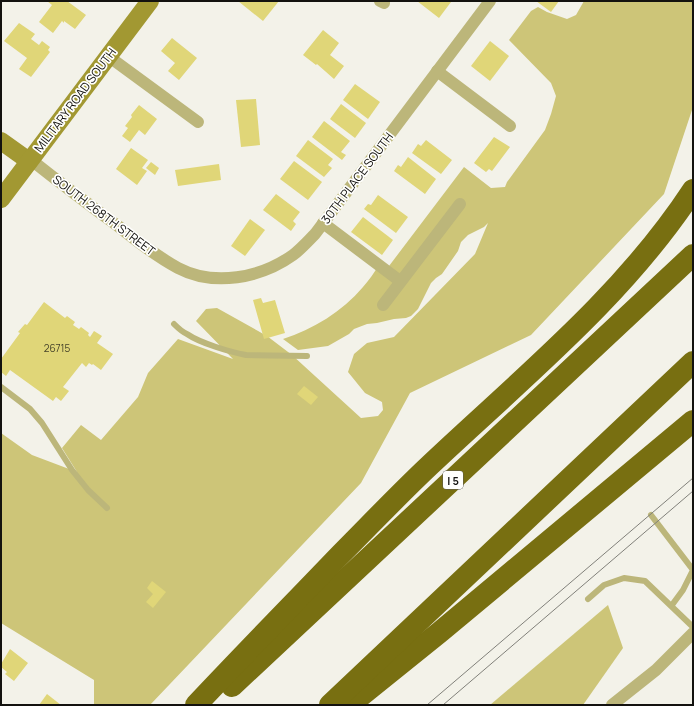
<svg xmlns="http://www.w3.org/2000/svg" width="694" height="706" viewBox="0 0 694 706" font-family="Manrope,sans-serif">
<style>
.green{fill:#cdc578}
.building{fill:#e0d678}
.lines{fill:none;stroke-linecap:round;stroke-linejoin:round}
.lane{stroke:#bcb67a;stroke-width:6}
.street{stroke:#bcb67a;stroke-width:12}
.secondary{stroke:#a29832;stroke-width:18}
.highway{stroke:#786f11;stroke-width:22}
.tram{stroke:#81807a;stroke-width:1}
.labels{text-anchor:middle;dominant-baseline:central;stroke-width:3.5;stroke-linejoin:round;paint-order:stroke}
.number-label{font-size:10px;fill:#464329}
.shield{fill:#fffffd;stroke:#5a5956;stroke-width:1}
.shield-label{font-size:11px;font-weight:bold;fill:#13120f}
.street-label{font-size:12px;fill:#13120f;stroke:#fffffd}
</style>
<rect width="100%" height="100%" fill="#f3f2e9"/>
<g class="green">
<path d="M584,1H693V107L664,194L531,335L410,393L361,483L150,705H94V680L1,623V433L32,455L77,472L62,448L81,425L101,440L138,397L148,373L178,339L233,359L196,321L206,309L217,308L267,336L292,355L361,418L378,416L383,410L382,402L365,393L348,372L354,354L367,343L394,337L475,254L488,223L484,227L468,235L461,242L458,251L442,274L436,278L431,283L418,309L411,316L406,318L394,319L377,323L367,324L354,329L349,334L328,346L298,350L283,339C313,329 342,312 363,287C369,280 374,273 379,265L386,270L464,167L491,188L505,187L507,182L545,130L551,114L556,96L551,83L509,40L531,11L538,7L547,12L567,19L576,15Z"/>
<polygon points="608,605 623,648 583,705 490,705"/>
</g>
<g class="building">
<polygon points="47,1 67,1 86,15 75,29 64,21 64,23 62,21 53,33 39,22 52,5"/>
<polygon points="238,1 279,1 263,21"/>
<polygon points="417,1 451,1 451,2 439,18"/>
<polygon points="536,1 559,1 551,12"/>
<polygon points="19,23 35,34 31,39 39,45 42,41 50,47 48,50 50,52 31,77 19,69 27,58 4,41"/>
<polygon points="323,30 339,43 330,55 344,66 334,79 317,64 316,65 303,55"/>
<polygon points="172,38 197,58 179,80 168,71 175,63 161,51"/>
<polygon points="490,41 509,56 490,81 471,66"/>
<polygon points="355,84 380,102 368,119 343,100"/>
<polygon points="256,99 260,145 241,147 236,100"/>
<polygon points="341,104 366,123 355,138 330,119"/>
<polygon points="139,105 157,119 145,135 139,130 130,142 122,136 128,128 125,126 132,117 131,115"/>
<polygon points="324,121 350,141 341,152 346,155 342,160 312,137"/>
<polygon points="494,137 510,147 492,171 489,169 486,172 474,163"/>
<polygon points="308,140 333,159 328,165 332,168 324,177 296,156"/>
<polygon points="426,140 452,160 441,174 412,153 418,144 421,146"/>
<polygon points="131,148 148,160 142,168 147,171 137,185 116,169"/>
<polygon points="408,157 436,179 425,194 394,171 398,165 401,167"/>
<polygon points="294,161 322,182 308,200 280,179"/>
<polygon points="151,162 159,168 155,175 146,168"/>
<polygon points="219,164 221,180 178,186 175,170"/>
<polygon points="276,194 300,212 293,221 296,224 291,231 263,210"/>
<polygon points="378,195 408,217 396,233 364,209 368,204 371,205"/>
<polygon points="363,217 393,240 382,255 351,232"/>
<polygon points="250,219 265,230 245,256 231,246"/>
<polygon points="261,298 263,303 275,300 285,333 264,339 253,300"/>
<polygon points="44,302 65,318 67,316 75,322 73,325 79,329 81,327 89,333 88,335 90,337 94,331 102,336 97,343 113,354 101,370 93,364 92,365 89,363 86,367 82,363 63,387 69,391 61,401 56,397 53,401 10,370 6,376 1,372 1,359 20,333 18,332 25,324 27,325"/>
<polygon points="304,386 318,397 311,405 297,394"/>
<polygon points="152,581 166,592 153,608 146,602 153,594 147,588"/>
<polygon points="10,649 28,663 14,681 5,674 7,672 1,667 1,664"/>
<polygon points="47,694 61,705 39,705"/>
</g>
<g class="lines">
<g class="lane">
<path d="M174,324C178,328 182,332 187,334C200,343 230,352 246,355L307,356"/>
<polyline points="1,387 30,409 42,423 72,470 88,490 107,508"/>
<polyline points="651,515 693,570 683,590 672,605"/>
<polyline points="588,599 604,585 624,578 645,581 693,627"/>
</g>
<g class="street">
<polyline points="380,1 384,3"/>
<polyline points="108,56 198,122"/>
<polyline points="437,71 510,126"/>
<path d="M30,159C59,182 88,204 118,226C137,241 156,256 178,268C214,287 261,278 293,255C301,249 308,241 315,234L490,1"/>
<polyline points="323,223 400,281"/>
<polyline points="383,305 460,204"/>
<polyline points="612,705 656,670 693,633"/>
</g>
<g class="secondary">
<polyline points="1,141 29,161"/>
<polyline points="1,199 150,1"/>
</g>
<g class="highway">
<polyline points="232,686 693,255"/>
<polyline points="353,702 440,632 693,421"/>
<path d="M196,705C243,655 291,606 338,557C369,526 398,495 430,465C522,378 623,297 693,190"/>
<polyline points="330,705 693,362"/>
</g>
<g class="tram">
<polyline points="427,705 693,478"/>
<polyline points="443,705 693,491"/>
</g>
</g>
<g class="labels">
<g class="number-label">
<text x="57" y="348">26715</text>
</g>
<rect class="shield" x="443" y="471" width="20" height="18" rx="3"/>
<g class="shield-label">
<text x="453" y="480">I 5</text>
</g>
<g class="street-label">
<text transform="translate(75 100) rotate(-53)">MILITARY ROAD SOUTH</text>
<text transform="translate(357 178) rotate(-53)">30TH PLACE SOUTH</text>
<text transform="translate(104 215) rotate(37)">SOUTH 268TH STREET</text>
</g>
</g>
<rect width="694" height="706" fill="none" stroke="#13120f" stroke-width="4"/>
</svg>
